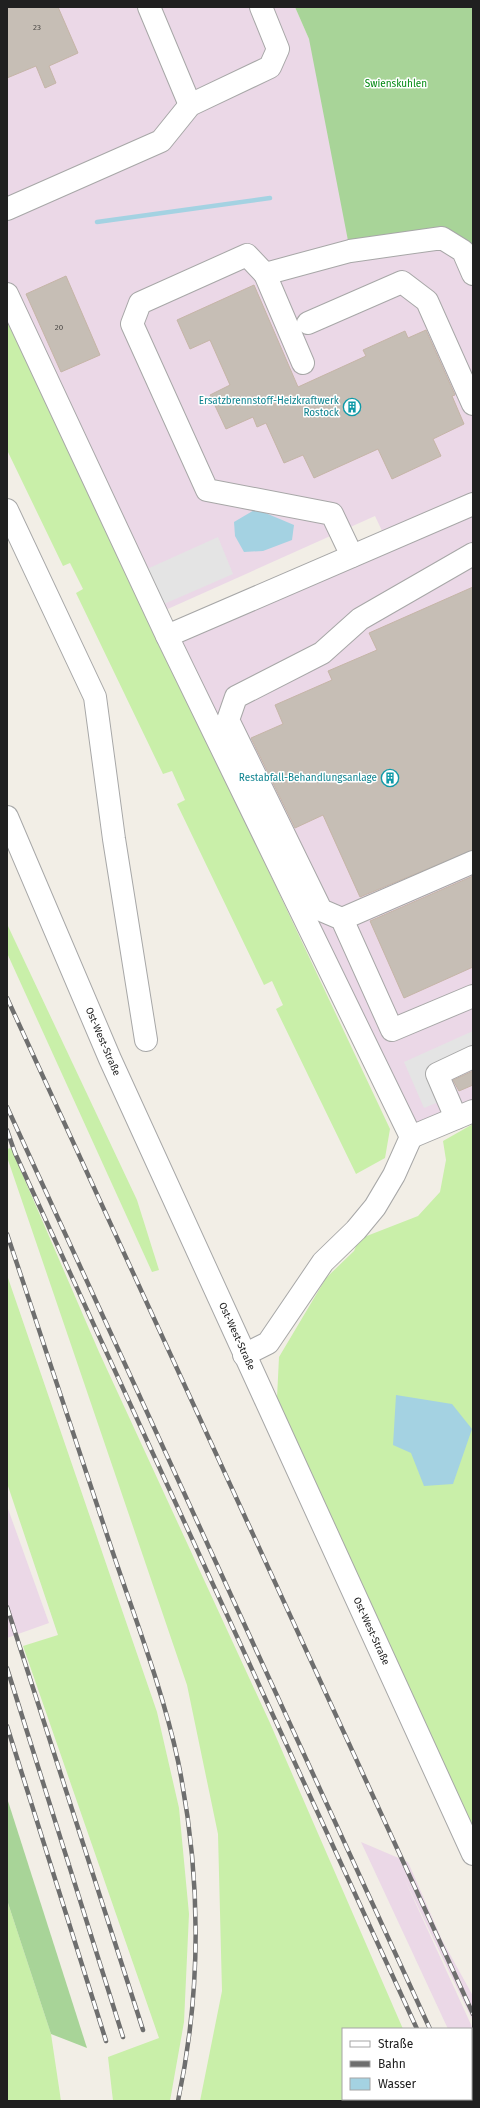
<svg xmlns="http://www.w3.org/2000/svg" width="480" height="2108" viewBox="0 0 480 2108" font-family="'Fira Sans',sans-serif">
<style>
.industrial{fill:#ebd8e7}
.grass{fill:#c9efa9}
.forest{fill:#a8d498}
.parking{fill:#e4e4e4}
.water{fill:#a4d2e2}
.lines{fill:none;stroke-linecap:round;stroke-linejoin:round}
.stream{stroke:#a4d2e2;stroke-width:4.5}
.building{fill:#c6beb5;stroke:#c5b5a7}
.minor-casing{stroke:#a7a7a7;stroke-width:24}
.minor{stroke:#fff;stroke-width:22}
.rail-casing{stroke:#6e6e6e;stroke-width:4.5}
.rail{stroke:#fff;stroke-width:3;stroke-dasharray:9;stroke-linecap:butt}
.labels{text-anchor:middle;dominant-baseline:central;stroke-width:3;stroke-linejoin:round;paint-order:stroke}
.number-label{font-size:8px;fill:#4a4845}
.park-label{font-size:10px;fill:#038a12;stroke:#fff}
.culture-label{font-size:10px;fill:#0d838f;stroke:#fff;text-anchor:end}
.street-label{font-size:10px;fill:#202020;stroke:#fff}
</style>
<rect width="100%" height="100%" fill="#f2eee6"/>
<g class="industrial">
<polygon points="7,7 295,7 309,39 473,249 473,492 383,533 375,516 161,612 7,280"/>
<polygon points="473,513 473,1120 414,1125 177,642"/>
<polygon points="7,1506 49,1623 7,1638"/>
<polygon points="361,1842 408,1862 442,1940 473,1996 473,2021 404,1878 473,2029 473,2084 471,2079 471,2029 448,2029"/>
</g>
<g class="grass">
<polygon points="7,315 390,1129 385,1158 356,1174 276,1009 283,1005 272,981 264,985 177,804 185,800 172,771 163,774 76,593 83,589 70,563 63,566 7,450"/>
<polygon points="7,924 137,1200 159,1270 152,1272 7,953"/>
<polygon points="473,1124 473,1837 277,1398 279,1357 326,1278 354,1251 359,1239 418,1216 440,1192 446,1160 443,1141"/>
<polygon points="11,1148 99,1352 270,1723 403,2029 343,2029 343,2099 434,2099 435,2101 200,2101 222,1991 218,1834 187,1685 7,1157 7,1149"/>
<polygon points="7,1275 157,1712 179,1808 189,1914 184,2022 170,2101 113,2101 108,2057 159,2038 23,1646 58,1635 7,1483"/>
<polygon points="7,1900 51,2034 61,2101 7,2101"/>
</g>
<g class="forest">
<polygon points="295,7 473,7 473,249 442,238 350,251 309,39"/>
<polygon points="7,1798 87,2048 51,2034 7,1900"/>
</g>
<g class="parking">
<polygon points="218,537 233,574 164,604 147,569"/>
<polygon points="473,1031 473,1050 428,1070 441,1101 424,1108 404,1062"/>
</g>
<g class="water">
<polygon points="256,509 294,525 292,540 263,551 244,552 235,536 234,522"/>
<polygon points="396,1395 452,1404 472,1429 453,1484 424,1486 411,1453 393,1445"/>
</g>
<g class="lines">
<polyline class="stream" points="97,222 270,198"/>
</g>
<g class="building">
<polygon points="7,7 58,7 78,53 49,66 56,83 45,88 36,66 7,78"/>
<polygon points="66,276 100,355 61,372 26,294"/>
<polygon points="254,285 298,387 366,356 363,350 405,331 408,338 426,330 455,395 452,396 464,424 433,439 441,456 392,479 378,449 314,478 303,455 284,463 266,423 257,427 253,417 226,429 210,395 230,385 210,340 190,349 177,320"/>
<polygon points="473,587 473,850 360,897 323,815 295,828 251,738 283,724 275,705 332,680 328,671 377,650 369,633"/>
<polygon points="473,876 473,967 404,998 370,921"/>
<polygon points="473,1071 473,1085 459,1091 453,1080"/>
</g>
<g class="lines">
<defs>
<g id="minor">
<polyline points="149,7 190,105"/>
<polyline points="7,209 161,141 190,105 270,67 278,49 261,7"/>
<polyline points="265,274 303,363"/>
<polyline points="7,294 167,636 411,1137 394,1175 375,1207 356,1230 323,1262 268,1343 244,1355"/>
<polyline points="308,323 402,282 427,301 473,404"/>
<polyline points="7,510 95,697 114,839 146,1040"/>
<polyline points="473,554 360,619 322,653 236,697 228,720 321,910 342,919 392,1030 473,996"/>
<polyline points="352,556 332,514 207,490 132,324 140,303 247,255 265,274 350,251 442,238 463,251 473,274"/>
<polyline points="167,636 473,504"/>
<path id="s1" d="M7,817L110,1059L473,1854"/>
<polyline points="342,919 473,862"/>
<polyline points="456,1118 437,1074 473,1057"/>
<polyline points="411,1137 473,1111"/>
</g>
</defs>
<use href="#minor" class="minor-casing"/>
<use href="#minor" class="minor"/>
<defs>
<g id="rail">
<polyline points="7,998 473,2014"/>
<polyline points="7,1107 430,2029"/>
<polyline points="7,1130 15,1153 417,2029"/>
<path d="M7,1234C41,1335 74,1436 108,1538C132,1611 162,1686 178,1761C201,1874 202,1988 178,2101"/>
<polyline points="7,1607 143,2030"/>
<polyline points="7,1668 123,2037"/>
<polyline points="7,1726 106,2041"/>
<polyline points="449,2099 450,2101"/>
<polyline points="462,2099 462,2101"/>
</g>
</defs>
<use href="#rail" class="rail-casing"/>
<use href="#rail" class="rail"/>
</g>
<defs>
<symbol id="building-ring" viewBox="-11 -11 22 22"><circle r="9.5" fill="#fff" stroke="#0f9aa8" stroke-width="1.5"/><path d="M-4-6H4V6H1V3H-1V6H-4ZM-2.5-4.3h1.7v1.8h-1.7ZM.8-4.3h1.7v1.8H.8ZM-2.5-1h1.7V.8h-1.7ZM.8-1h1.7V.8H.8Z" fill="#0f9aa8"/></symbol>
</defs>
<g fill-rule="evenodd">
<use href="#building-ring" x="342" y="397" width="20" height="20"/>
<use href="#building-ring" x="380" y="768" width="20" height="20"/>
</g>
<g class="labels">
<g class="number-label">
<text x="37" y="27">23</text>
<text x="59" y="327">20</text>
</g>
<g class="park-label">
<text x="396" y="84">Swienskuhlen</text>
</g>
<g class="culture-label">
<text x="339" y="401">Ersatzbrennstoff-Heizkraftwerk<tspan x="339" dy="12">Rostock</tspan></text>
<text x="377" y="778">Restabfall-Behandlungsanlage</text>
</g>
<g class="street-label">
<text stroke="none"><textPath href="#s1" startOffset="244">Ost-West-Straße</textPath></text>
<text stroke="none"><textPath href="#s1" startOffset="568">Ost-West-Straße</textPath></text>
<text stroke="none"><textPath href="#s1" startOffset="892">Ost-West-Straße</textPath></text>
</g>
</g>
<rect width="480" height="2108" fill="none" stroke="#202020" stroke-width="16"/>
<rect x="342" y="2028" width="130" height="72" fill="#ffffff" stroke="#a6a6a6"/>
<rect x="350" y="2041" width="20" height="6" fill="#ffffff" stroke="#a6a6a6"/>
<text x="378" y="2048" font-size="12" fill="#202020">Straße</text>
<rect x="350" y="2061" width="20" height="6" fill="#6e6e6e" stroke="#a6a6a6"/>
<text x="378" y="2068" font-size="12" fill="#202020">Bahn</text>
<rect x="350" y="2078" width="20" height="12" fill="#a4d2e2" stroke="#a6a6a6"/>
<text x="378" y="2088" font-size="12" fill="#202020">Wasser</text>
</svg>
